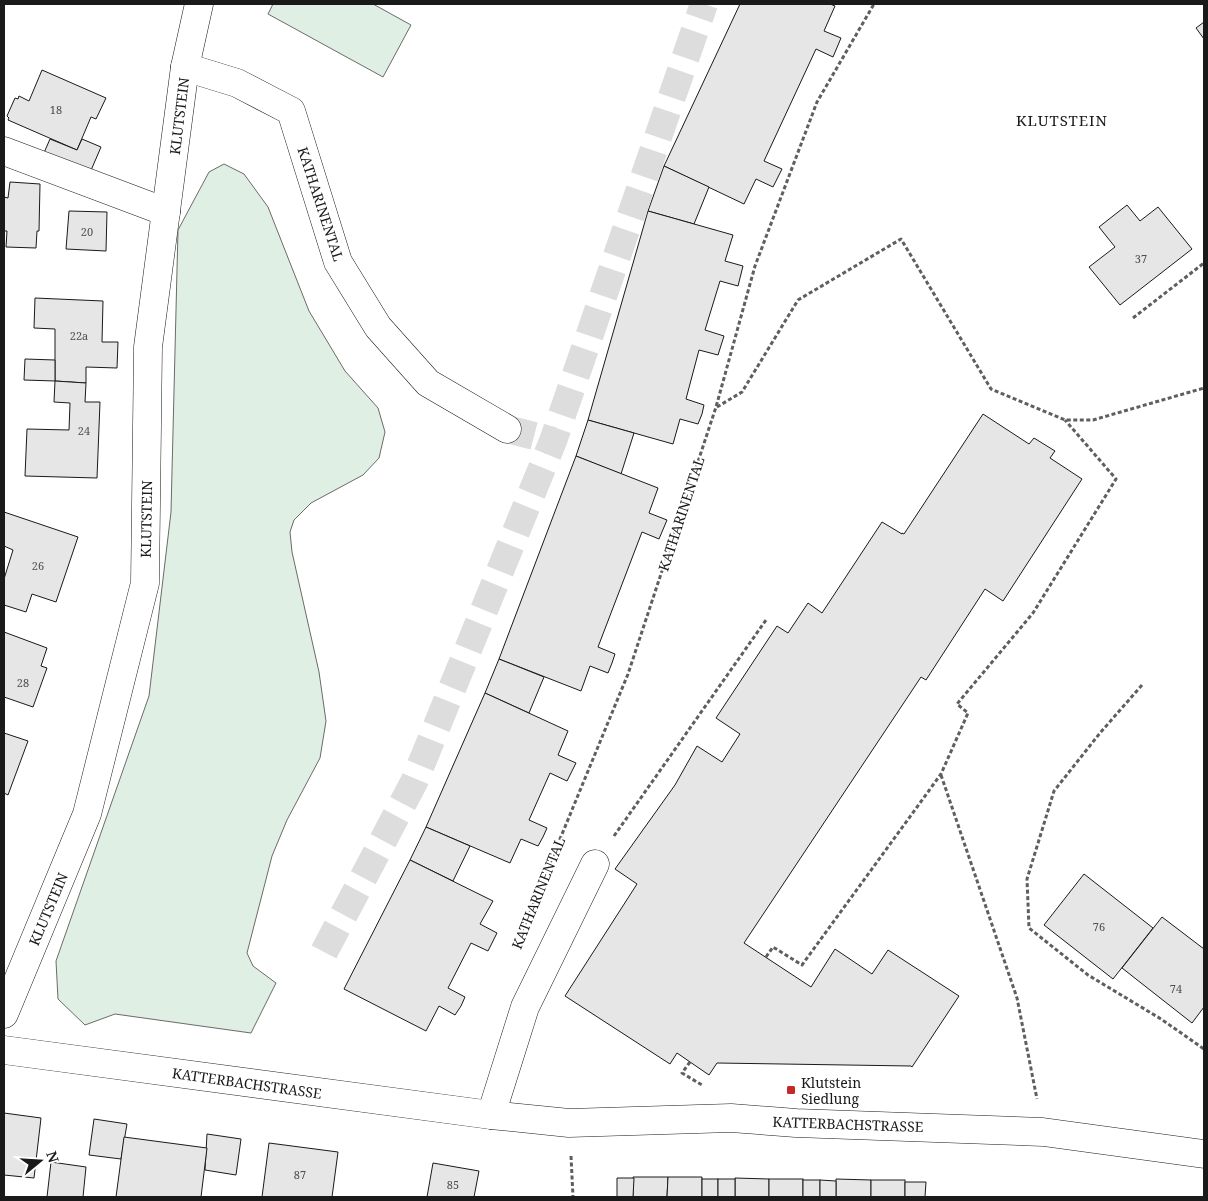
<svg xmlns="http://www.w3.org/2000/svg" width="1208" height="1201" viewBox="0 0 1208 1201" font-family="'Noto Serif',serif">
<style>
.green{fill:#e0efe3;stroke:#6a6a6a}
.building{fill:#e6e6e6;stroke:#1a1a1a}
.lines{fill:none;stroke-linecap:round;stroke-linejoin:round}
.minor-tunnel{stroke:#ddd;stroke-width:28;stroke-dasharray:28 14;stroke-linecap:butt}
.minor-casing{stroke:#1a1a1a;stroke-width:29}
.path{stroke:#5f5f5f;stroke-width:3;stroke-dasharray:4 2.5;stroke-linecap:butt}
.minor{stroke:#fff;stroke-width:28}
.poi-dot{fill:#c62828;stroke:#fff;stroke-width:2}
.labels{text-anchor:middle;dominant-baseline:central;stroke-width:4;stroke-linejoin:round;paint-order:stroke}
.number-label{font-size:11px;fill:#4d4d4d}
.street-label{font-size:14px;fill:#1a1a1a;stroke:#fff}
.poi-label{font-size:14px;fill:#1a1a1a;stroke:#fff;text-anchor:start}
.neighbourhood-label{font-size:15px;letter-spacing:1px;fill:#1a1a1a;stroke:#fff}
</style>
<rect width="100%" height="100%" fill="#fff"/>
<g class="green">
<polygon points="273,4 373,4 411,25 383,77 268,14"/>
<polygon points="224,164 244,174 268,207 309,311 345,371 378,408 385,432 379,458 363,475 311,503 294,520 290,532 292,552 319,672 326,721 320,758 287,820 272,856 247,953 253,966 276,983 251,1033 115,1014 85,1025 58,999 56,961 149,696 171,512 178,230 209,172"/>
</g>
<g class="building">
<polygon points="740,4 830,4 835,6 824,31 841,38 833,57 816,49 764,161 782,169 773,187 756,179 744,204 664,166"/>
<polygon points="1204,22 1204,39 1196,28"/>
<polygon points="42,70 106,98 96,119 91,117 77,150 8,120 9,118 7,116 15,98 18,99 19,96 29,101"/>
<polygon points="50,139 77,150 82,139 101,147 89,175 43,155"/>
<polygon points="664,166 709,187 694,224 648,211"/>
<polygon points="10,182 40,184 39,231 37,231 36,248 6,247 7,231 4,231 4,197 8,198"/>
<polygon points="1127,205 1140,221 1158,207 1192,249 1120,305 1089,267 1115,247 1099,227"/>
<polygon points="69,211 107,212 106,251 66,249"/>
<polygon points="648,211 733,235 725,261 743,266 738,286 720,281 705,330 724,336 718,355 699,350 686,399 704,405 702,414 698,424 680,419 673,444 588,420"/>
<polygon points="35,298 103,301 102,342 118,342 117,368 86,367 86,383 55,381 55,329 34,328"/>
<polygon points="25,359 55,360 55,381 24,380"/>
<polygon points="55,381 86,383 85,402 100,402 97,478 25,476 27,429 69,430 70,403 54,402"/>
<polygon points="983,414 1029,444 1034,438 1055,451 1050,458 1082,479 1003,601 985,589 926,680 921,677 744,943 811,987 835,949 872,974 888,950 959,996 912,1067 911,1066 717,1063 709,1075 677,1053 670,1064 565,996 637,884 615,869 675,785 697,746 722,762 740,734 716,718 777,626 788,633 808,603 822,613 882,522 902,534 902,533 904,534"/>
<polygon points="588,420 634,433 621,474 576,456"/>
<polygon points="576,456 658,488 649,513 667,520 659,539 642,532 598,647 615,654 612,663 608,673 590,666 581,691 499,659"/>
<polygon points="4,512 78,537 56,602 32,594 26,612 4,605 4,579 13,550 4,546"/>
<polygon points="4,632 47,648 41,666 47,668 33,707 4,697"/>
<polygon points="499,659 544,677 529,713 485,693"/>
<polygon points="485,693 568,731 558,755 576,763 567,781 550,773 529,820 547,828 543,837 538,846 521,839 510,863 426,827"/>
<polygon points="4,733 28,741 8,795 4,793"/>
<polygon points="426,827 470,846 453,881 410,860"/>
<polygon points="410,860 493,901 480,924 497,933 488,951 471,943 448,988 465,997 461,1006 455,1015 439,1006 426,1031 344,989"/>
<polygon points="1084,874 1153,928 1113,979 1044,925"/>
<polygon points="1162,917 1204,949 1204,1007 1192,1023 1122,968"/>
<polygon points="4,1113 41,1118 34,1178 4,1175"/>
<polygon points="94,1119 127,1124 121,1159 89,1155"/>
<polygon points="207,1134 241,1139 236,1175 205,1170"/>
<polygon points="124,1137 207,1148 201,1197 116,1197"/>
<polygon points="269,1143 338,1152 332,1197 262,1197"/>
<polygon points="51,1162 86,1167 83,1197 47,1197"/>
<polygon points="433,1163 479,1171 474,1197 427,1197"/>
<polygon points="633,1177 668,1177 667,1197 633,1197"/>
<polygon points="668,1177 702,1177 702,1197 667,1197"/>
<polygon points="617,1178 634,1178 633,1197 617,1197"/>
<polygon points="735,1178 769,1179 769,1197 735,1197"/>
<rect x="702" y="1179" width="16" height="18"/>
<rect x="718" y="1179" width="17" height="18"/>
<rect x="769" y="1179" width="34" height="18"/>
<polygon points="836,1179 871,1180 871,1197 836,1197"/>
<rect x="803" y="1180" width="17" height="17"/>
<polygon points="820,1180 836,1181 836,1197 820,1197"/>
<rect x="871" y="1180" width="34" height="17"/>
<polygon points="905,1182 926,1182 925,1197 905,1197"/>
</g>
<g class="lines">
<g class="minor-tunnel">
<polyline points="507,429 553,441"/>
<polyline points="324,952 414,782 553,441 704,4"/>
</g>
<defs>
<g id="minor">
<polyline points="185,67 237,83 291,111 338,262 378,327 428,383 507,429"/>
<polyline points="4,151 166,212"/>
<polyline points="4,1014 87,814 145,583 148,347 185,67 199,4"/>
<polyline points="4,1050 491,1115 569,1123 731,1118 796,1123 1043,1132 1204,1154"/>
<polyline points="491,1115 525,1007 595,864"/>
</g>
</defs>
<use href="#minor" class="minor-casing"/>
<g class="path">
<polyline points="1133,318 1204,263"/>
<polyline points="717,407 742,392 798,300 901,239 991,389 1065,420 1093,420 1204,388"/>
<polyline points="1142,685 1100,733 1054,791 1027,879 1029,928 1088,975 1161,1019 1204,1049"/>
<polyline points="941,775 1017,998 1037,1099"/>
<polyline points="614,836 766,620"/>
<polyline points="520,936 628,674 716,407 755,266 817,102 874,4"/>
<polyline points="766,957 773,947 802,965 941,774 968,713 957,704 1033,613 1116,479 1065,420"/>
<polyline points="690,1062 682,1073 702,1085"/>
<polyline points="571,1156 573,1197"/>
</g>
<use href="#minor" class="minor"/>
</g>
<rect class="poi-dot" x="786" y="1085" width="10" height="10" rx="2.5"/>
<g class="labels">
<g class="number-label">
<text x="56" y="109">18</text>
<text x="87" y="231">20</text>
<text x="1141" y="258">37</text>
<text x="79" y="335">22a</text>
<text x="84" y="430">24</text>
<text x="38" y="565">26</text>
<text x="23" y="682">28</text>
<text x="1099" y="926">76</text>
<text x="1176" y="988">74</text>
<text x="300" y="1174">87</text>
<text x="453" y="1184">85</text>
</g>
<g class="street-label">
<text transform="translate(179 116) rotate(-83)">KLUTSTEIN</text>
<text transform="translate(321 204) rotate(72)">KATHARINENTAL</text>
<text transform="translate(681 514) rotate(-72)">KATHARINENTAL</text>
<text transform="translate(146 519) rotate(-89)">KLUTSTEIN</text>
<text transform="translate(538 893) rotate(-68)">KATHARINENTAL</text>
<text transform="translate(48 909) rotate(-67)">KLUTSTEIN</text>
<text transform="translate(247 1083) rotate(8)">KATTERBACHSTRASSE</text>
<text transform="translate(848 1124) rotate(2)">KATTERBACHSTRASSE</text>
</g>
<g class="poi-label">
<text x="801" y="1082">Klutstein<tspan x="801" dy="16">Siedlung</tspan></text>
</g>
<g class="neighbourhood-label">
<text x="1062" y="120">KLUTSTEIN</text>
</g>
</g>
<rect width="1208" height="1201" fill="none" stroke="#1a1a1a" stroke-width="10"/>
<g transform="translate(40 1161) rotate(72)" stroke="#ffffff" stroke-width="4" paint-order="stroke">
<path d="M0-4L9 19L0 12L-9 19Z" fill="#1a1a1a"/>
<text y="-8" font-size="14" font-weight="bold" text-anchor="middle" fill="#1a1a1a">N</text>
</g>
</svg>
